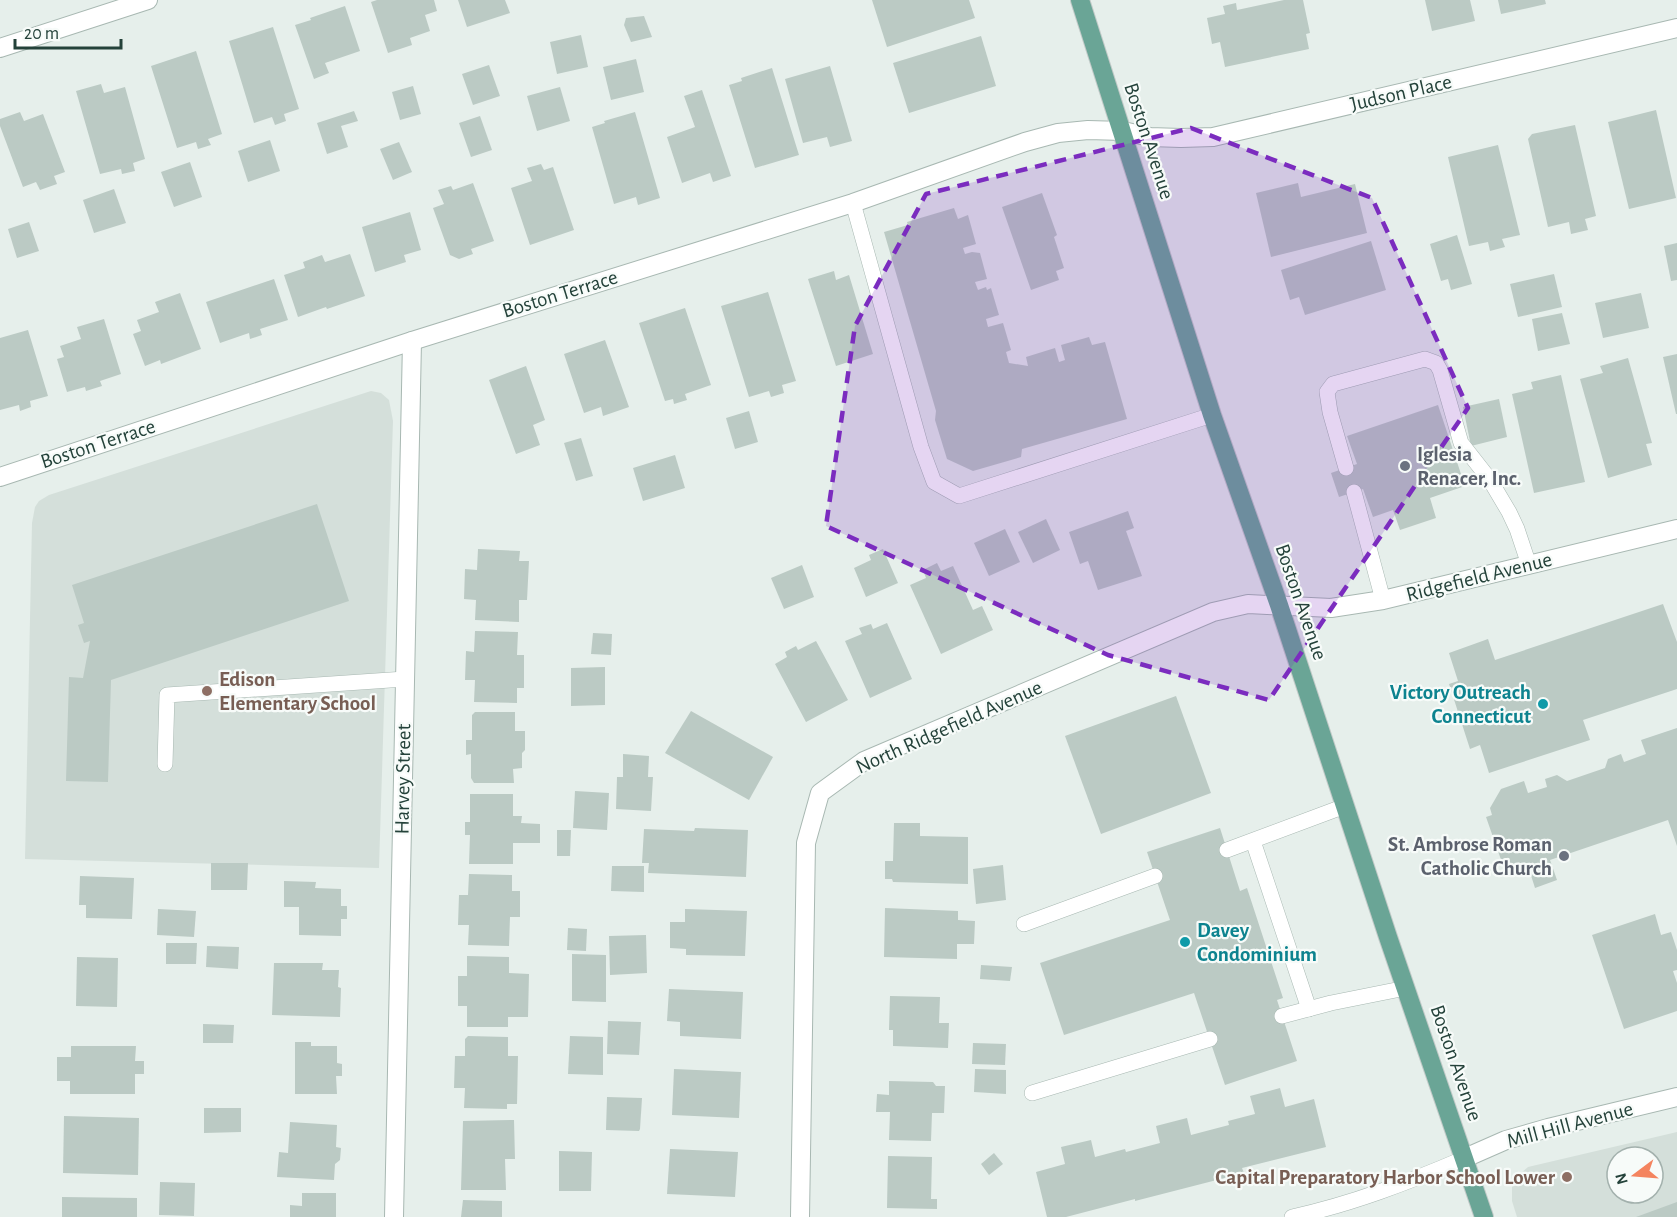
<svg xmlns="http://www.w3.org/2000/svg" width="1677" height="1217" viewBox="0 0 1677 1217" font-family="'Alegreya Sans',sans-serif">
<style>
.built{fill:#d4dfda;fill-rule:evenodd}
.building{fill:#bbcac4}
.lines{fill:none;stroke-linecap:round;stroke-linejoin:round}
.service-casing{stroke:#a8b8b2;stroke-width:16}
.minor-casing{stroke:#a8b8b2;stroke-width:20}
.primary-casing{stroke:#c2cac8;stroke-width:20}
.service{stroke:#fff;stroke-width:15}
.minor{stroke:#fff;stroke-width:18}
.primary{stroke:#6aa596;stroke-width:18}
.marked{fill:#7b2cbf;fill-opacity:0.2;stroke:#7b2cbf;stroke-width:4.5;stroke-dasharray:12 8;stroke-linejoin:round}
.worship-dot{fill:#6b7280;stroke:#f7fbf9;stroke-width:2}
.education-dot{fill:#8d6e63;stroke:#f7fbf9;stroke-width:2}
.culture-dot{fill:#0f9aa8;stroke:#f7fbf9;stroke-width:2}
.labels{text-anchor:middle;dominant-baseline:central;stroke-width:4.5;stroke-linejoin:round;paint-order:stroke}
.street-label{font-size:21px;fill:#24423a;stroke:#f7fbf9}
.worship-label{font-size:21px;font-weight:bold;fill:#5b616d;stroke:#f7fbf9;text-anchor:start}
.education-label{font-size:21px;font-weight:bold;fill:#785e54;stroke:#f7fbf9;text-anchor:start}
.culture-label{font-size:21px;font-weight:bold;fill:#0d838f;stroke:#f7fbf9;text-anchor:end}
</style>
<rect width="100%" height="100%" fill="#e6efeb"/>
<g class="built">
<polygon points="371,391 381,393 389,400 393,421 379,868 25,859 32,523 35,507 39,501 49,495"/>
<path d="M1677,1132V1217H1517L1512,1201V1187L1520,1174L1528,1167ZM1617,1157H1653V1193H1617Z"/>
</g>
<g class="building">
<polygon points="377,0 434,0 437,11 425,15 430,31 410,38 412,45 388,53 371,2"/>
<polygon points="458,0 505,0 510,13 467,27"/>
<polygon points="872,0 969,0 975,18 887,47"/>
<polygon points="1284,0 1303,0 1310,33 1306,34 1309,49 1225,67 1220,42 1212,44 1207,18 1225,14 1223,6 1236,3 1237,10"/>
<polygon points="1425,0 1470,0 1475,21 1432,31"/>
<polygon points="1498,0 1545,0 1546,4 1501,14"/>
<polygon points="345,6 360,51 325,63 329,73 314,79 295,25 311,20 310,18"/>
<polygon points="644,16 652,37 631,42 624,25 626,18"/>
<polygon points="273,27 299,109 284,114 286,121 275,125 272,117 254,123 229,41"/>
<polygon points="581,35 588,67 557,74 550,42"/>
<polygon points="981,36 996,86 909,113 893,63"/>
<polygon points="196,51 222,134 208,139 211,145 198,149 196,142 177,148 151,66"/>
<polygon points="636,59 644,92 611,100 603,67"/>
<polygon points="489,65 500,96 473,105 462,74"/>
<polygon points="830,66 852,141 830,147 827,137 803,143 785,79"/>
<polygon points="772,68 799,155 755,168 729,85 742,81 741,78"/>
<polygon points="101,84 104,93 125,87 145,159 133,163 135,171 122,174 121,169 100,174 76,91"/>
<polygon points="413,86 421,114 400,120 392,92"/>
<polygon points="560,87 570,121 537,131 527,96"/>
<polygon points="702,90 731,176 713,182 710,173 682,183 667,137 695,127 684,96"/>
<polygon points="1656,110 1676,198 1629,209 1608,122"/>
<polygon points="354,111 358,121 341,126 348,147 327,154 317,123"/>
<polygon points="20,112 24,121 43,114 65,172 54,176 57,184 40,190 36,182 23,187 0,126 0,119"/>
<polygon points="635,112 660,198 638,205 636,197 614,204 592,127 605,123 604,121"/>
<polygon points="480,116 492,150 471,157 459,123"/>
<polygon points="1575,125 1596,216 1585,219 1588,230 1571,234 1569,222 1548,227 1528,139 1532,134"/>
<polygon points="270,140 280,171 248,182 238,151"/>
<polygon points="399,142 412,172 393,180 380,149"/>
<polygon points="1498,145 1520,235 1502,239 1505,247 1490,251 1488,242 1469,246 1448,157"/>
<polygon points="190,162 202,197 174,207 161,172"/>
<polygon points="541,164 544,170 553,167 574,230 530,245 511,188 532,181 527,168"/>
<polygon points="473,183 494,241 471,249 473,254 459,259 450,255 433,208 444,204 438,190 451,186 453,190"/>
<polygon points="1298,183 1301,197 1355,184 1367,233 1271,257 1256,193"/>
<polygon points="114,189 126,223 94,233 83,200"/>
<polygon points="1042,193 1057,235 1054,237 1064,268 1056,271 1059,280 1031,290 1002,207"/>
<polygon points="954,208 958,219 968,215 976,244 963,248 965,254 972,252 980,253 987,279 975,282 978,290 986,287 987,290 991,288 999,315 986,319 988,327 1003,323 1011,350 1006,352 1009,363 1028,366 1026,357 1055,348 1059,362 1065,360 1061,345 1089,337 1092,345 1105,342 1127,419 1022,449 1021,457 973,471 947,459 935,420 936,411 884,232 908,225 907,222"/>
<polygon points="410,212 421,250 404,255 406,262 375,272 362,227"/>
<polygon points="29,222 39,251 17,258 8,229"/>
<polygon points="1457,235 1472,284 1451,290 1448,279 1441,281 1430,244"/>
<polygon points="1371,241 1386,290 1305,315 1299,297 1290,300 1281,270"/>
<polygon points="1677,243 1677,280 1671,281 1664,246"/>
<polygon points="350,254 365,296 327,309 326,307 298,317 284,275 305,268 303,262 322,255 325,262"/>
<polygon points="834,271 836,280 849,275 873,354 836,366 808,279"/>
<polygon points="1554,274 1562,307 1518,317 1510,284"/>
<polygon points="274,279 288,320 260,329 262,335 250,339 249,333 220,343 206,302"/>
<polygon points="768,292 796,381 782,385 784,393 771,397 769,391 749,397 721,306"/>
<polygon points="180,293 201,349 161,364 160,360 145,366 133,334 141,331 137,320 159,312 155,302"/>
<polygon points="1641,293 1649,328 1603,338 1595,303"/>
<polygon points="685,308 711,385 685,394 687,400 674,404 673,399 665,401 639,323"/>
<polygon points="1562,313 1570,344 1538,351 1532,319"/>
<polygon points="104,319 121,374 100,381 102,386 86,391 85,387 67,392 57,359 64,357 60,346 81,339 77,327"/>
<polygon points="28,330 48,396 30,401 31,407 20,411 19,405 0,410 0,338"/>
<polygon points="605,340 629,407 603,416 601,407 584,413 564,354"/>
<polygon points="1677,354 1677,414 1676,414 1663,357"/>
<polygon points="1628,358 1652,443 1646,444 1652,465 1608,478 1580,379 1603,373 1600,366"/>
<polygon points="526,366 545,420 533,425 540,445 516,454 489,380"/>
<polygon points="1561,375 1585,482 1534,493 1512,394 1533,389 1531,382"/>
<polygon points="1499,399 1507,437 1471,446 1463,407"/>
<polygon points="1438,405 1465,486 1430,498 1436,518 1400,530 1393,510 1373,517 1363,489 1339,497 1331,473 1357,464 1347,436"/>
<polygon points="749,411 758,442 735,449 726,418"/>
<polygon points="581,438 593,476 576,481 564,443"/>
<polygon points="675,455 685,488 643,501 633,468"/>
<polygon points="317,504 349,601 111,680 108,782 66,781 69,677 83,678 90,641 84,643 78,625 84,623 72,585"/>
<polygon points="1128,511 1134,528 1126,531 1142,576 1098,590 1088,561 1080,564 1069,532"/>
<polygon points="1046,519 1060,550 1033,563 1018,532"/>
<polygon points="1005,529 1020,562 989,576 974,543"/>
<polygon points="478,549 520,551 519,561 529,561 527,600 519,600 519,622 475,620 476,600 464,599 465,569 477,570"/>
<polygon points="883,549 898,583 866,597 854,568 871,560 869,555"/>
<polygon points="937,563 941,571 953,566 973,610 982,606 993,630 941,654 910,585 926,578 923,570"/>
<polygon points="802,565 814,597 784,609 771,578"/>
<polygon points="1663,604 1677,642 1677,689 1583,720 1590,740 1489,773 1480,745 1470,749 1449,684 1458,681 1449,653 1488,639 1495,660"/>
<polygon points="887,623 912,679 870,698 845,641 862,634 859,628 871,624 873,629"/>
<polygon points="475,631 518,632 517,655 524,655 524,688 517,688 517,703 474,702 475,680 465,680 466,651 474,652"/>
<polygon points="593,633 612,634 611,655 591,654"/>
<polygon points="816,641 848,700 806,722 775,664 787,657 785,652 796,646 798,650"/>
<polygon points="605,667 605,705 571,706 571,668"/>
<polygon points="1176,696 1211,793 1101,834 1065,736"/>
<polygon points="691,711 773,757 749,800 665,753"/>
<polygon points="475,712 515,712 515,731 525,731 525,750 522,753 522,768 513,769 514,783 474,783 471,778 471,754 466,755 466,740 472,740 472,715"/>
<polygon points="1677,728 1677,846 1668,820 1550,860 1557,880 1535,888 1528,866 1506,874 1486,817 1492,815 1490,808 1501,789 1524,781 1528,793 1547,787 1545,779 1557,775 1567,781 1605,768 1608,759 1621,754 1624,762 1646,754 1641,740"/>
<polygon points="623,754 649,756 648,777 653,777 651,811 616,809 617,777 623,777"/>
<polygon points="575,791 609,793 607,830 573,828"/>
<polygon points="470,794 513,794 513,816 522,816 521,823 540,824 540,843 513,843 513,864 469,864 470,835 465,835 465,822 470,822"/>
<polygon points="894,823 920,823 920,836 968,837 968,884 893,882 892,879 885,879 885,861 893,861"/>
<polygon points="695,828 748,830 746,877 648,873 649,863 642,863 644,829 694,831"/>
<polygon points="1220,828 1240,891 1247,888 1283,998 1277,1000 1297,1061 1225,1085 1194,993 1064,1035 1040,963 1170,920 1147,852"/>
<polygon points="557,830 571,830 570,856 557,856"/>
<polygon points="211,863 248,863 247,890 211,890"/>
<polygon points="1003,865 1006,900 976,904 973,869"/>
<polygon points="612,866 644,866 644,892 611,891"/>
<polygon points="469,874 512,875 512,891 520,891 520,917 510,917 509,946 468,945 469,925 458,925 459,895 468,895"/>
<polygon points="80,876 134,878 132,919 86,918 86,905 79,905"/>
<polygon points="284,881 316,882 315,888 341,889 341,906 347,906 347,919 341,919 341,936 299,935 299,907 284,907"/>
<polygon points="885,908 958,911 958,920 975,921 974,944 957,944 957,959 884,957"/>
<polygon points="158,909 196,911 194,937 157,935"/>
<polygon points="685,909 747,911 745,956 686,955 686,949 670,948 670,922 685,922"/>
<polygon points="1655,914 1661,935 1671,932 1677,950 1677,970 1673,971 1677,983 1677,1011 1624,1029 1592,935"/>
<polygon points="568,928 587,929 586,951 567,950"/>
<polygon points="646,935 647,973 610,975 609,936"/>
<polygon points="166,943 197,943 196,964 166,964"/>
<polygon points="207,946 239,947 238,969 206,967"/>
<polygon points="572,954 606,955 606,1002 572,1001"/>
<polygon points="467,956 509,957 509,973 529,974 528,1017 508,1017 508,1027 467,1027 467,1006 458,1006 458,976 467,976"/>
<polygon points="77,957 118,958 117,1007 76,1006"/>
<polygon points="274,963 323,963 322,970 339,970 338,987 341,988 340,1017 272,1015"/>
<polygon points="981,965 1012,967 1010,981 980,979"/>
<polygon points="669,989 743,992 741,1039 680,1036 680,1022 667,1021"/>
<polygon points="890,996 940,997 939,1023 949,1023 948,1048 893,1046 893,1030 889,1030"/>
<polygon points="608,1021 641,1022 639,1055 607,1054"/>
<polygon points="203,1024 234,1025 233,1043 203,1043"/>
<polygon points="468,1036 508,1037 508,1056 518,1056 517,1104 507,1104 507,1109 464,1108 465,1088 454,1088 455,1056 465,1056 465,1039"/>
<polygon points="570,1036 603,1037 603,1075 568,1074"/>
<polygon points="295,1042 311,1042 311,1046 337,1046 337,1063 342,1064 342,1076 336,1076 337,1094 295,1094"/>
<polygon points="973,1043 1006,1044 1005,1065 972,1064"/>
<polygon points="71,1046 136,1046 135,1061 144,1061 144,1074 135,1074 135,1094 70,1094 70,1081 57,1081 57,1057 71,1057"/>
<polygon points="674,1069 741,1072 739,1118 672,1115"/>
<polygon points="975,1069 1006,1070 1006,1094 974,1092"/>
<polygon points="889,1081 933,1082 936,1086 945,1086 944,1113 932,1113 931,1141 889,1140 890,1112 876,1112 877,1094 889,1095"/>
<polygon points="1280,1088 1285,1107 1314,1099 1326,1147 1242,1168 1244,1173 1135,1201 1135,1199 1066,1217 1047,1217 1036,1172 1065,1164 1061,1147 1091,1140 1095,1157 1125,1149 1126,1152 1160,1143 1156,1126 1187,1118 1191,1135 1229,1125 1228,1121 1255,1114 1250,1096"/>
<polygon points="607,1097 642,1098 640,1129 639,1131 606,1130"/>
<polygon points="204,1108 241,1108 241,1132 204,1133"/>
<polygon points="64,1116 139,1118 138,1175 63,1173"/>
<polygon points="514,1120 515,1159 505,1159 506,1190 461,1190 463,1121"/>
<polygon points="290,1122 337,1125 336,1147 341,1148 340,1160 335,1164 334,1180 277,1177 279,1152 288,1153"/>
<polygon points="670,1149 738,1152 735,1197 667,1194"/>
<polygon points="559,1151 592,1152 591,1191 559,1191"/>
<polygon points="994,1153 1003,1164 989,1175 981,1164"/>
<polygon points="888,1156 932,1157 931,1199 937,1199 937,1209 887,1208"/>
<polygon points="160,1182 195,1183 194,1216 159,1215"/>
<polygon points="302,1193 336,1193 336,1217 290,1217 290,1205 302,1206"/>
<polygon points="62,1197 137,1198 137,1217 62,1217"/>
<polygon points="463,1200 502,1201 502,1217 461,1217"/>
<polygon points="1677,1202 1677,1217 1636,1217"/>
</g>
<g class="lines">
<defs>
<g id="service">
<polyline points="853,203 921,447 934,482 959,496 1212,415"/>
<polyline points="1346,468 1330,412 1327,392 1333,384 1425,359 1436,363 1440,370 1461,443 1490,480 1509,512 1517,529 1529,565"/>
<polyline points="1354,492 1383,600"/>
<polyline points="165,764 167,695 405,679"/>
<polyline points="1253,841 1309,1009"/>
<polyline points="1227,850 1345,806"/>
<polyline points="1024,924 1155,876"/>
<polyline points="1282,1016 1331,1003 1406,988"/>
<polyline points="1032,1093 1210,1039"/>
<path d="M1292,1217C1352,1204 1409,1182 1465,1158"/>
</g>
<g id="minor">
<polyline points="0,48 148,0"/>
<polyline points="0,477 412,341 853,203 1025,142 1058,133 1088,130 1123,131 1150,137 1181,138 1213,137 1677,28"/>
<polyline points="1465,1158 1506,1140 1548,1128 1677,1097"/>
<polyline points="394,1217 412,341"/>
<polyline points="800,1217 806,843 820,793 864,761 1213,612 1248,604 1331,608 1383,600 1677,529"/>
</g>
<polyline id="primary" points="1080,0 1212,415 1279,605 1388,937 1484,1217"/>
</defs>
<use href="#service" class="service-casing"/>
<use href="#minor" class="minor-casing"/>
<use href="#primary" class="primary-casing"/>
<use href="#service" class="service"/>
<use href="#minor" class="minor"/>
<use href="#primary" class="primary"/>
</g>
<path class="marked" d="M1191,128L1372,198L1468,408L1269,700L1108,655L826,526L855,326L926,194Z"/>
<g class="worship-dot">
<circle cx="1405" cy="466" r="6"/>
<circle cx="1564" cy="856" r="6"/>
</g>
<g class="education-dot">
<circle cx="207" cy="691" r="6"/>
<circle cx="1567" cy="1177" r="6"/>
</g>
<g class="culture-dot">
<circle cx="1543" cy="704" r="6"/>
<circle cx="1185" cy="942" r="6"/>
</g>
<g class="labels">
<g class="street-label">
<text transform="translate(1401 93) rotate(-13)">Judson Place</text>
<text transform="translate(1149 141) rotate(72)">Boston Avenue</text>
<text transform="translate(560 294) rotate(-17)">Boston Terrace</text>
<text transform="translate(98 444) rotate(-18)">Boston Terrace</text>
<text transform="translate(1479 577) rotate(-14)">Ridgefield Avenue</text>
<text transform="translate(1301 602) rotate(71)">Boston Avenue</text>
<text transform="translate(949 727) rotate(-24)">North Ridgefield Avenue</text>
<text transform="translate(403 779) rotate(-89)">Harvey Street</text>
<text transform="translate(1456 1063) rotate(71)">Boston Avenue</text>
<text transform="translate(1570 1125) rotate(-15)">Mill Hill Avenue</text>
</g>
<g class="worship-label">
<text x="1417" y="454">Iglesia<tspan x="1417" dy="24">Renacer, Inc.</tspan></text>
<text x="1552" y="844" text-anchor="end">St. Ambrose Roman<tspan x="1552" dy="24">Catholic Church</tspan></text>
</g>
<g class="education-label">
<text x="219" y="679">Edison<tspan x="219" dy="24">Elementary School</tspan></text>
<text x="1555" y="1177" text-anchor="end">Capital Preparatory Harbor School Lower</text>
</g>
<g class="culture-label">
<text x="1531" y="692">Victory Outreach<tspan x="1531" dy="24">Connecticut</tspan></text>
<text x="1197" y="930" text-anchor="start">Davey<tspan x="1197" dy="24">Condominium</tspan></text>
</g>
</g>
<g transform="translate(1635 1175) rotate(254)"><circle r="28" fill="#f7fbf9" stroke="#a3b1ad" stroke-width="1.5"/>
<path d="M0-4.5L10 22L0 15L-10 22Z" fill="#f4845f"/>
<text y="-9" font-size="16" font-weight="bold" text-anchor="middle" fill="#24423a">N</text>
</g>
<path d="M15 39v9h106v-9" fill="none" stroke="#24423a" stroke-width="3"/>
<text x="24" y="39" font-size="18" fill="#24423a" stroke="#f7fbf9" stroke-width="4.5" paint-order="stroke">20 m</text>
</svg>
